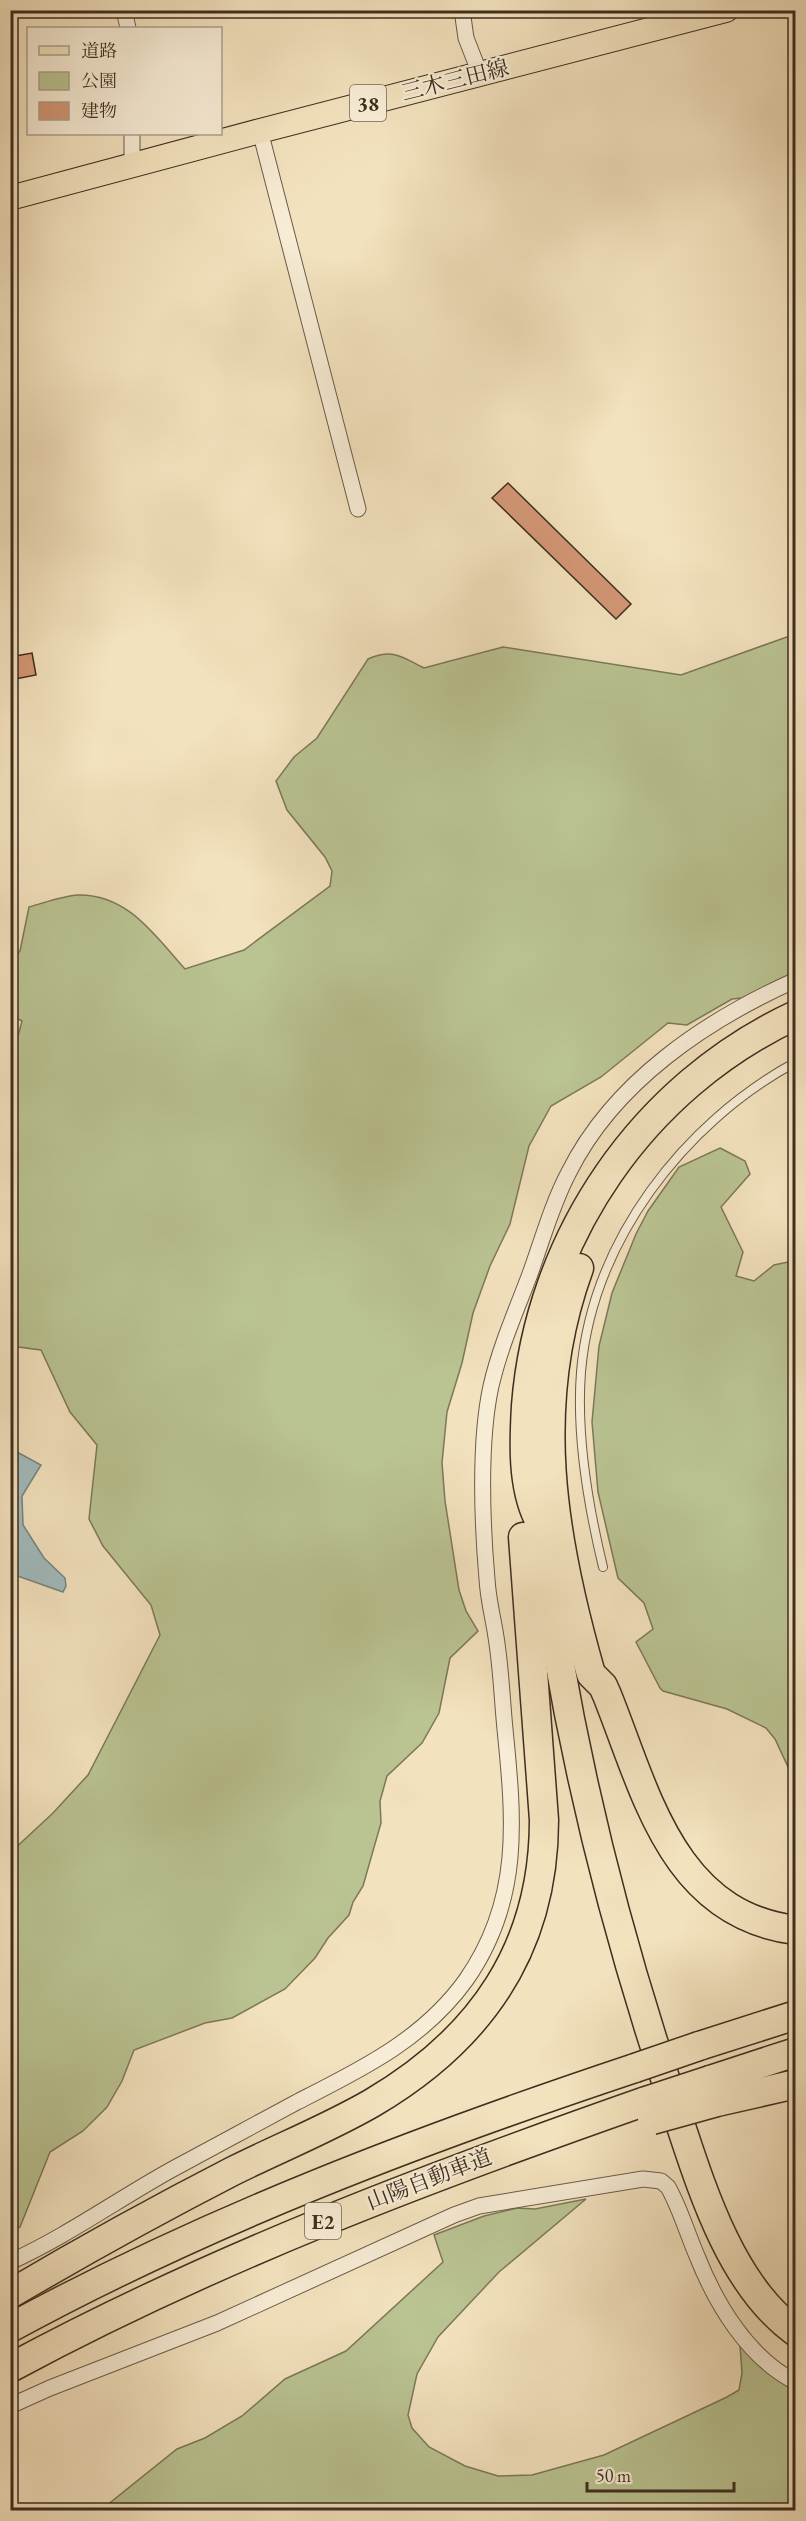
<svg xmlns="http://www.w3.org/2000/svg" width="806" height="2521" viewBox="0 0 806 2521" font-family="'EB Garamond','Noto Serif JP',serif">
<style>
.green{fill:#bac392;stroke:#7c7859;stroke-width:1.5}
.water{fill:#a1bbbd;stroke:#79837e;stroke-width:1.5}
.building{fill:#d49775;stroke:#3e2e20;stroke-width:1.5}
.lines{fill:none;stroke-linecap:round;stroke-linejoin:round}
.service-casing{stroke:#6b5b48;stroke-width:10}
.minor-casing{stroke:#6b5b48;stroke-width:17}
.primary-casing{stroke:#3e2e20;stroke-width:26}
.motorway-casing{stroke:#3e2e20;stroke-width:31}
.service{stroke:#f7ecd5;stroke-width:8}
.minor{stroke:#f7ecd5;stroke-width:15}
.primary{stroke:#f3e2be;stroke-width:24}
.motorway{stroke:#f3e2be;stroke-width:28}
.motorway-bridge-casing{stroke:#3e2e20;stroke-width:31;stroke-linecap:butt}
.motorway-bridge{stroke:#f3e2be;stroke-width:28}
.labels{text-anchor:middle;dominant-baseline:central;stroke-width:4.5;stroke-linejoin:round;paint-order:stroke}
.shield{fill:#f7ecd5;stroke:#766756;stroke-width:1.5}
.shield-label{font-size:21px;font-weight:bold;fill:#3e2e20}
.street-label{font-size:22px;fill:#3e2e20;stroke:#f7ecd5}
</style>
<rect width="100%" height="100%" fill="#f3e2be"/>
<filter id="stains"><feTurbulence type="fractalNoise" baseFrequency=".00333" numOctaves="4"/><feColorMatrix values="0 0 0 0 .2 0 0 0 0 .09 0 0 0 0 .02 0 0 0 .5 -.17"/></filter>
<radialGradient id="worn" r=".72"><stop offset=".6" stop-color="#630" stop-opacity="0"/><stop offset="1" stop-color="#630" stop-opacity=".3"/></radialGradient>
<g class="green">
<path d="M795,634V972L742,998L732,999L687,1025L668,1023L601,1077L551,1106L529,1146L510,1224L490,1266L473,1313L462,1363L447,1412L442,1463L445,1501L459,1590L466,1611L478,1631L450,1658L439,1713L422,1743L387,1776L380,1801L381,1823L363,1886L353,1902L349,1915L328,1938L315,1958L285,1989L232,2018L205,2023L134,2050L122,2081L107,2107L83,2131L50,2152L20,2227L11,2233V1852L53,1813L88,1775L160,1635L151,1605L103,1546L89,1519L97,1445L70,1412L41,1350L11,1346L10,1053L14,1052L22,1021L11,1015L10,962L20,951L29,907C44,903 62,896 78,895C128,894 155,936 185,969L244,950L330,886L332,871L325,857L287,810L276,781L294,757L317,738L368,659C393,648 402,657 424,668L503,647L681,675Z"/>
<polygon points="720,1148 745,1161 750,1174 721,1207 743,1252 736,1276 754,1281 774,1265 788,1262 795,1267 795,1782 775,1739 766,1728 727,1709 663,1691 660,1688 636,1642 653,1629 644,1603 618,1578 598,1492 592,1422 599,1346 612,1293 636,1234 648,1211 679,1167"/>
<polygon points="586,2199 499,2272 438,2337 417,2374 408,2415 412,2428 429,2447 465,2466 498,2476 532,2475 604,2455 727,2397 739,2390 742,2373 740,2345 768,2373 795,2392 795,2510 101,2510 177,2449 205,2438 242,2416 285,2379 346,2351 443,2262 434,2235 484,2216 517,2208 535,2209"/>
</g>
<polygon class="water" points="17,1452 41,1465 22,1496 23,1525 44,1558 65,1578 66,1586 63,1592 15,1575 11,1577 11,1456"/>
<g class="building">
<polygon points="508,483 631,604 616,619 492,498"/>
<polygon points="32,653 36,675 10,680 10,657"/>
</g>
<g class="lines">
<defs>
<path id="service" d="M603,1567C588,1505 576,1436 581,1372C592,1242 683,1123 796,1062"/>
<g id="minor">
<polyline points="124,10 128,28"/>
<polyline points="462,10 466,38 480,74"/>
<polyline points="260,131 358,509"/>
<polyline points="132,134 132,165"/>
<path d="M10,2262C67,2236 117,2200 171,2170C213,2147 255,2125 297,2102C360,2070 423,2040 466,1980C522,1900 514,1820 505,1729C502,1699 501,1667 496,1637C493,1617 488,1599 487,1579C482,1522 479,1441 491,1386C500,1347 516,1311 530,1274C542,1241 552,1204 569,1172C614,1082 706,1020 796,980"/>
<path d="M10,2406L50,2388L217,2323L454,2215L479,2206L643,2179L661,2181L668,2187C680,2208 687,2233 697,2256C716,2304 748,2358 796,2382"/>
</g>
<polyline id="primary" points="10,198 260,131 726,10"/>
<g id="motorway">
<path d="M796,1015C643,1086 539,1237 526,1406C524,1441 522,1485 538,1518C562,1716 608,1910 672,2099C698,2176 727,2283 796,2332"/>
<path d="M579,1268C529,1405 552,1538 591,1674L603,1686L607,1695C646,1792 672,1915 796,1930"/>
<polyline points="699,2046 796,2015"/>
<polyline points="710,2080 796,2052"/>
<polyline points="717,2102 796,2084"/>
<path d="M10,2294C83,2251 157,2210 233,2171C279,2148 327,2129 372,2103C481,2039 544,1948 544,1820L523,1537"/>
<path d="M10,2328C208,2220 422,2139 635,2068"/>
<path d="M10,2368C214,2258 429,2177 646,2101"/>
</g>
</defs>
<use href="#service" class="service-casing"/>
<use href="#minor" class="minor-casing"/>
<use href="#primary" class="primary-casing"/>
<use href="#motorway" class="motorway-casing"/>
<use href="#service" class="service"/>
<use href="#minor" class="minor"/>
<use href="#primary" class="primary"/>
<use href="#motorway" class="motorway"/>
<defs>
<g id="motorway-bridge">
<polyline points="635,2068 699,2046"/>
<polyline points="646,2101 710,2080"/>
<polyline points="652,2120 717,2102"/>
</g>
</defs>
<use href="#motorway-bridge" class="motorway-bridge-casing"/>
<use href="#motorway-bridge" class="motorway-bridge"/>
</g>
<g class="labels">
<g class="shield">
<rect x="350" y="85" width="36" height="36" rx="4.5"/>
<rect x="305" y="2203" width="36" height="36" rx="4.5"/>
</g>
<g class="shield-label">
<text x="368" y="103">38</text>
<text x="323" y="2221">E2</text>
</g>
<g class="street-label">
<text transform="translate(455 80) rotate(-14)">三木三田線</text>
<text transform="translate(429 2179) rotate(-21)">山陽自動車道</text>
</g>
</g>
<rect width="806" height="2521" fill="none" stroke="#f3e2be" stroke-width="36"/>
<rect x="12" y="12" width="782" height="2497" fill="none" stroke="#3e2e20" stroke-width="3"/>
<rect x="18" y="18" width="770" height="2485" fill="none" stroke="#3e2e20" stroke-width="1.5"/>
<rect x="27" y="27" width="195" height="108" fill="#f7ecd5" stroke="#ada08d" stroke-width="1.5"/>
<rect x="39" y="46" width="30" height="9" fill="#f3e2be" stroke="#ada08d" stroke-width="1.5"/>
<text x="81" y="57" font-size="18" fill="#3e2e20">道路</text>
<rect x="39" y="72" width="30" height="18" fill="#bac392" stroke="#ada08d" stroke-width="1.5"/>
<text x="81" y="87" font-size="18" fill="#3e2e20">公園</text>
<rect x="39" y="102" width="30" height="18" fill="#d49775" stroke="#ada08d" stroke-width="1.5"/>
<text x="81" y="117" font-size="18" fill="#3e2e20">建物</text>
<path d="M587 2482v9h147v-9" fill="none" stroke="#3e2e20" stroke-width="3"/>
<text x="596" y="2482" font-size="18" fill="#3e2e20" stroke="#f7ecd5" stroke-width="4.5" paint-order="stroke">50 m</text>
<rect width="100%" height="100%" filter="url(#stains)"/>
<rect width="100%" height="100%" fill="url(#worn)"/>
</svg>
